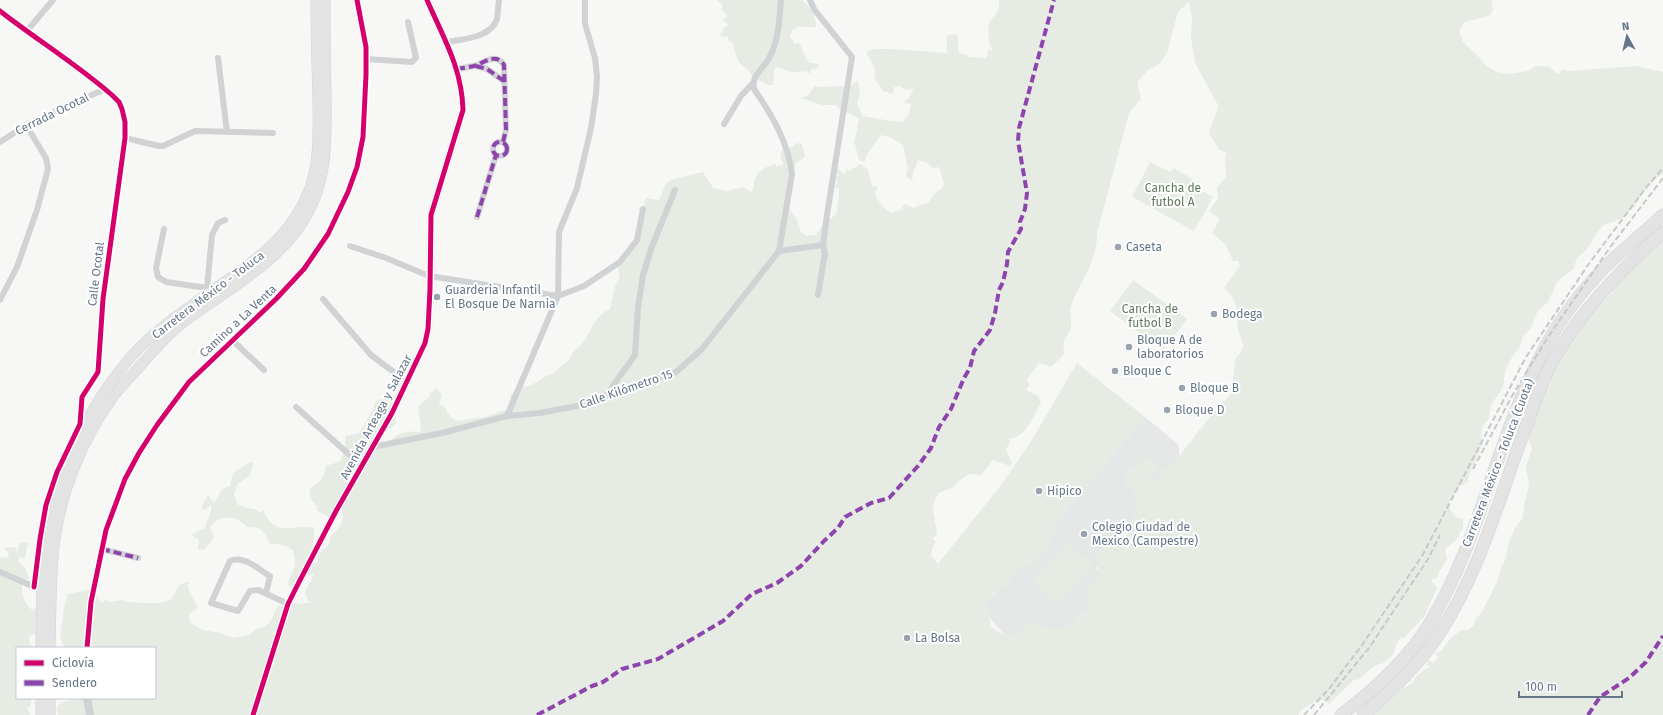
<svg xmlns="http://www.w3.org/2000/svg" width="1663" height="715" viewBox="0 0 1663 715" font-family="'Fira Sans',sans-serif">
<style>
.built{fill:#e6e7e7}
.green{fill:#e6ebe4;fill-rule:evenodd}
.lines{fill:none;stroke-linecap:round;stroke-linejoin:round}
.primary-casing{stroke:#d3d4d5;stroke-width:11}
.motorway-casing{stroke:#d2d3d5;stroke-width:13}
.minor{stroke:#d1d2d3;stroke-width:6}
.tertiary{stroke:#d1d2d3;stroke-width:8}
.primary{stroke:#e3e3e4;stroke-width:10}
.motorway{stroke:#e3e3e4;stroke-width:12}
.rail{stroke:#c7c8c9;stroke-width:2;stroke-dasharray:6 3;stroke-linecap:butt}
.quiet{stroke:#8e44ad;stroke-width:4;stroke-dasharray:8 4;stroke-linecap:butt}
.cycleway-casing{stroke:#fff;stroke-width:8}
.cycleway{stroke:#d6006c;stroke-width:5}
.poi-dot{fill:#98a3af;stroke:#fff;stroke-width:1.5}
.labels{text-anchor:middle;dominant-baseline:central;stroke-width:4;stroke-linejoin:round;paint-order:stroke}
.street-label{font-size:12px;fill:#657689;stroke:#fff}
.park-label{font-size:12px;fill:#647a60;stroke:#fff}
.poi-label{font-size:12px;fill:#657689;stroke:#fff;text-anchor:start}
</style>
<rect width="100%" height="100%" fill="#f7f7f6"/>
<polygon class="built" points="1145,417 1179,445 1179,464 1096,568 1112,585 1055,641 1015,647 982,609"/>
<g class="green">
<path d="M717,0H802C810,7 817,16 816,28C810,26 805,28 799,26L792,30L790,37L793,39L794,44L799,43L809,63L820,64L817,68L811,69L809,74L806,71C794,73 788,72 777,66L774,71L773,85H768L753,77L749,71L738,61L733,44L728,40V36L722,37L719,33L724,32L722,30L728,25L722,19L727,18L726,14L721,10L723,5Z"/>
<path d="M999,0H1492V6L1494,8L1489,16L1464,22L1459,31L1463,42L1480,58L1483,63L1496,72L1511,74L1528,71L1536,66L1549,67L1558,74L1563,69L1569,71L1636,66L1663,72V174L1656,178L1645,190L1634,207L1623,218L1602,226L1586,250L1577,258L1573,269L1557,282L1548,302L1538,310L1531,328L1523,336L1520,347L1513,355L1505,371L1503,387L1491,405L1489,419C1477,427 1484,437 1480,450C1476,463 1469,468 1468,482L1459,487L1448,504C1451,512 1454,518 1463,519V529L1459,533V536C1455,542 1450,544 1445,549L1447,560L1439,572L1438,577L1431,580L1437,588L1424,617L1405,637L1400,638L1396,644L1394,654L1383,663L1374,666L1360,679L1354,680L1329,704L1326,701L1318,699L1301,710L1298,715H58L57,708L60,703L77,698H155V648H65L60,638L65,602L68,594L92,589L101,603L106,600L109,602L123,600L129,602L143,603H161L171,599L180,584L190,582L187,586L198,608L189,614L190,623L203,630L220,633L232,638L250,635C255,628 263,629 269,623C273,618 274,611 278,606H285L292,611L291,604L309,603L305,593L314,574L303,576L300,584L289,587C287,577 292,576 294,568C296,562 294,556 293,550C285,545 279,543 270,544L265,534L259,528L247,527L236,518H221L213,523L210,528L214,537L205,549L198,550L199,540L191,535L205,528C206,520 213,513 211,505L205,510L201,508L208,495L214,503L219,495L221,490L230,486L233,473L243,466L252,462L253,467L248,477L237,484L234,495L238,505L251,509H254L260,513L263,510C272,530 281,529 301,527C306,527 309,528 314,527C315,539 311,550 313,562L316,564L319,553C325,549 331,545 330,537C339,529 346,520 341,508L329,517L316,510L318,508L311,499L309,489C320,482 324,480 326,466L341,461L345,447V436L359,433L370,415L376,401L392,395H399L395,407L396,423L391,428L382,429L380,441L388,443C399,432 405,431 420,432L421,427L418,406L429,397L430,393L436,388L442,394L439,404L447,409L446,411L449,414L450,417L457,421L485,417L508,409L511,394C520,388 526,387 535,383C542,380 545,375 553,374L562,365L570,359C571,353 576,350 581,345C591,332 595,316 610,309C614,298 612,287 620,278L618,271L619,266L638,233V218L642,215L638,208L644,207L646,198L659,200L666,184L670,180L703,172L713,188L726,191L743,187L752,192C756,174 757,169 776,164V167L783,164L780,154L783,150L792,147L797,143L802,144L805,157L796,163L792,177L788,207L797,220L801,232L806,236L816,235L825,221L832,218L837,212C837,204 840,196 839,189L835,187L838,180L834,178L838,176L835,166L844,174L847,169L849,171L861,164L868,170L872,186L878,187L875,193C877,200 884,209 891,213L903,209L902,207L905,204L914,208L919,205L928,203L934,194L942,188L944,184L939,167L933,168L927,163L918,160L912,176L913,180L906,177L908,168L903,145L890,137L881,135L868,153L864,162L859,160L855,144L853,142L855,140L859,119L840,109L836,105H822L801,98L808,95L815,86C826,89 836,84 846,88L858,81L860,94L857,103L863,116C877,119 890,121 903,122L909,114L911,104L903,103L909,98L914,89L905,90L900,86L894,87L893,94L883,91L874,77L875,68L866,52L874,49H889L947,53V37L949,35L957,34L959,51L958,53L965,54L969,57L986,58L989,49L992,51L993,49L990,47C989,40 987,31 989,24C993,14 1001,13 999,0ZM1189,1L1192,17L1191,37L1195,63L1218,105C1218,113 1211,125 1209,134L1220,150L1226,152L1225,159L1226,177L1217,188L1218,198L1209,211L1220,219L1212,233L1225,244L1233,261H1238L1240,266L1224,288C1234,294 1241,314 1237,325C1240,332 1240,340 1244,345L1240,354L1236,357L1231,392L1227,399L1220,404L1173,464L1161,471L1158,479L1150,480V477L1158,467L1157,459L1152,460L1149,457L1147,460L1127,470L1123,487L1131,489L1137,500C1136,506 1134,512 1132,518C1130,522 1130,529 1128,533C1119,549 1085,542 1100,572L1097,580L1092,581L1087,588V608L1082,615L1066,628L1050,629L1033,622L1022,627L1017,634H1002L991,627L987,604L991,598L997,590L1006,586L1017,571L1033,562L1049,546L1055,533L1054,524L1145,417L1077,363L1030,443L1002,484L938,564L931,555L933,546L936,542L933,539L937,534L933,510L935,500L939,493L954,487L959,481L969,474L981,475L993,460L1010,466L1012,463L1006,449L1010,442L1009,439C1027,437 1033,416 1041,403L1038,396L1026,390L1029,386L1027,379L1038,364H1044L1051,367L1064,354C1064,350 1063,345 1064,341C1065,336 1070,332 1071,327C1072,320 1069,312 1071,306C1080,281 1098,261 1097,233L1129,113L1141,99L1137,82L1147,71L1160,63L1167,53L1178,12Z"/>
<polygon points="1150,162 1171,172 1174,168 1197,182 1194,187 1213,197 1194,231 1132,197"/>
<path d="M1663,239V715H1367L1390,697L1414,682L1416,676L1430,666L1427,665V660L1435,663L1434,661L1439,658L1434,653L1441,651L1450,639L1461,630H1468L1473,626L1476,618L1482,612L1498,580L1501,567L1506,559L1508,545L1516,526L1523,518L1525,501L1529,486L1526,466L1532,449L1527,436L1547,387L1550,384C1549,375 1561,351 1566,343C1569,339 1574,337 1578,333C1588,319 1598,305 1612,293L1613,284L1640,262Z"/>
<polygon points="1133,280 1187,319 1163,350 1110,311"/>
<path d="M21,542L28,543L25,558H22L21,556L18,561L25,568L29,578L23,581C20,591 24,603 32,610L37,606L39,611L36,617L41,621L37,633L29,636L30,644L34,648H17V698H32L30,706L27,708L30,715H0V558L9,557L8,552L5,548L15,547L18,555V548Z"/>
<polygon points="1069,543 1094,565 1056,605 1033,581"/>
</g>
<g class="lines">
<defs>
<g id="primary">
<path d="M41,648C42,607 40,564 48,524C60,465 90,405 129,359C148,337 171,320 195,303C241,269 289,245 310,188C320,160 318,128 318,98C317,65 316,33 316,0"/>
<path d="M50,648C51,612 50,575 55,539C62,489 83,438 113,397C121,386 131,376 140,366C155,350 168,333 185,321C230,288 285,260 310,209C329,172 326,131 326,90C325,60 325,30 325,0"/>
<polyline points="41,715 41,698"/>
<polyline points="50,715 50,698"/>
</g>
<g id="motorway">
<path d="M1341,715C1374,690 1410,657 1431,621C1480,539 1496,443 1539,359C1555,326 1578,295 1604,268C1623,249 1644,233 1663,215"/>
<path d="M1363,715C1392,690 1420,664 1441,631C1483,566 1502,487 1530,416C1536,399 1542,382 1550,366C1578,313 1619,272 1663,232"/>
</g>
</defs>
<use href="#primary" class="primary-casing"/>
<use href="#motorway" class="motorway-casing"/>
<g class="minor">
<polyline points="810,0 814,9 852,57 827,215 823,245 825,253 818,295"/>
<path d="M0,11L105,89C124,106 125,113 125,138L103,299L98,372L82,397L80,424L77,430"/>
<polyline points="26,32 53,0"/>
<path d="M447,42C463,39 491,38 497,19C498,13 498,6 499,0"/>
<polyline points="218,58 227,132"/>
<polyline points="366,59 412,62 416,58 408,22"/>
<polyline points="476,66 487,69 504,81"/>
<path d="M457,69C463,68 469,67 474,66C484,63 496,52 504,65L506,130L503,142"/>
<polyline points="724,124 741,96 753,83"/>
<polyline points="125,138 159,146 163,146 195,131 273,133"/>
<circle cx="500" cy="149" r="7"/>
<polyline points="0,142 26,125 105,89"/>
<polyline points="477,217 496,155"/>
<polyline points="164,229 156,268 158,277 166,282 214,289"/>
<polyline points="350,246 386,258 429,276 558,296 584,286 620,262 637,240 643,209"/>
<path d="M779,251L792,174C788,142 772,115 754,89C751,76 762,70 768,60C779,42 779,20 781,0"/>
<polyline points="207,288 212,235 218,223 225,220"/>
<polyline points="323,299 371,355 407,382"/>
<polyline points="0,300 17,267 37,210 48,169 46,158 26,125"/>
<polyline points="232,340 264,370"/>
<polyline points="605,397 635,355 638,307 643,275 651,249 675,190"/>
<polyline points="296,407 362,466"/>
<polyline points="507,416 558,296 559,232 577,188 591,128 596,94 597,76 595,58 585,24 585,0"/>
<polyline points="373,447 442,433 507,416 540,413 577,406 676,372 702,349 779,251 823,245"/>
<polyline points="102,549 138,558"/>
<polyline points="0,572 37,588"/>
<path d="M34,587C38,543 44,499 64,458"/>
<path d="M266,593L270,576C258,569 244,555 230,561L211,603L238,611L250,591L258,590L288,604"/>
<polyline points="87,648 91,602 106,530 125,479 139,453 157,425 189,382 276,299 304,269 328,234 348,192 357,167 363,137 366,75 366,47 357,0"/>
</g>
<g class="tertiary">
<polyline points="87,698 90,715"/>
<path d="M253,715L288,604L297,586L336,511L392,413L425,343L428,329L430,289L431,215L463,110C462,68 443,37 427,0"/>
</g>
<use href="#primary" class="primary"/>
<use href="#motorway" class="motorway"/>
<g class="rail">
<polyline points="1473,469 1512,396 1548,337 1611,246 1663,178"/>
<polyline points="1304,715 1329,689 1362,645 1422,556 1526,357 1588,265 1645,189 1663,168"/>
<polyline points="1314,715 1369,648 1428,559 1440,535"/>
</g>
<g class="quiet">
<polyline points="476,66 487,69 504,81"/>
<path d="M457,69C463,68 469,67 474,66C484,63 496,52 504,65L506,130L503,142"/>
<circle cx="500" cy="149" r="7"/>
<polyline points="477,217 496,155"/>
<polyline points="102,549 138,558"/>
<polyline points="537,715 592,686 603,682 622,669 658,659 723,621 752,594 777,583 801,566 824,541 838,528 845,517 871,503 889,498 918,466 931,448 939,427 951,409 964,378 970,368 974,351 990,330 995,313 999,290 1003,282 1007,264 1008,252 1021,229 1020,222 1025,209 1027,193 1018,141 1019,128 1054,0"/>
<polyline points="1588,715 1600,697 1629,678 1646,662 1663,636"/>
</g>
<defs>
<g id="cycleway">
<path d="M0,11C37,40 78,65 113,96L119,102L122,109L125,122V138L103,299L98,372L82,397L80,424L57,472L46,505L40,539L34,587"/>
<polyline points="87,648 91,602 106,530 125,479 139,453 157,425 189,382 276,299 304,269 328,234 348,192 357,167 363,137 366,75 366,47 357,0"/>
<path d="M253,715L288,604L297,586L336,511L392,413L425,343L428,329L430,289L431,215L463,110C462,68 443,37 427,0"/>
</g>
</defs>
<use href="#cycleway" class="cycleway-casing"/>
<use href="#cycleway" class="cycleway"/>
</g>
<g class="poi-dot">
<circle cx="1118" cy="247" r="4"/>
<circle cx="437" cy="297" r="4"/>
<circle cx="1214" cy="314" r="4"/>
<circle cx="1129" cy="347" r="4"/>
<circle cx="1115" cy="371" r="4"/>
<circle cx="1182" cy="388" r="4"/>
<circle cx="1167" cy="410" r="4"/>
<circle cx="1039" cy="491" r="4"/>
<circle cx="1084" cy="534" r="4"/>
<circle cx="907" cy="638" r="4"/>
</g>
<g class="labels">
<g class="street-label">
<text transform="translate(52 114) rotate(-26)">Cerrada Ocotal</text>
<text transform="translate(96 274) rotate(-83)">Calle Ocotal</text>
<text transform="translate(208 295) rotate(-37)">Carretera México - Toluca</text>
<text transform="translate(238 321) rotate(-43)">Camino a La Venta</text>
<text transform="translate(626 389) rotate(-19)">Calle Kilómetro 15</text>
<text transform="translate(376 417) rotate(-62)">Avenida Arteaga y Salazar</text>
<text transform="translate(1498 463) rotate(-69)">Carretera México - Toluca (Cuota)</text>
</g>
<g class="park-label">
<text x="1173" y="188">Cancha de<tspan x="1173" dy="14">futbol A</tspan></text>
<text x="1150" y="309">Cancha de<tspan x="1150" dy="14">futbol B</tspan></text>
</g>
<g class="poi-label">
<text x="1126" y="247">Caseta</text>
<text x="445" y="290">Guarderia Infantil<tspan x="445" dy="14">El Bosque De Narnia</tspan></text>
<text x="1222" y="314">Bodega</text>
<text x="1137" y="340">Bloque A de<tspan x="1137" dy="14">laboratorios</tspan></text>
<text x="1123" y="371">Bloque C</text>
<text x="1190" y="388">Bloque B</text>
<text x="1175" y="410">Bloque D</text>
<text x="1047" y="491">Hípico</text>
<text x="1092" y="527">Colegio Ciudad de<tspan x="1092" dy="14">Mexico (Campestre)</tspan></text>
<text x="915" y="638">La Bolsa</text>
</g>
</g>
<rect x="16" y="647" width="140" height="52" fill="#ffffff" stroke="#c1c8d0"/>
<rect x="24" y="660" width="20" height="6" fill="#d6006c" stroke="#c1c8d0"/>
<text x="52" y="667" font-size="12" fill="#657689">Ciclovía</text>
<rect x="24" y="680" width="20" height="6" fill="#8e44ad" stroke="#c1c8d0"/>
<text x="52" y="687" font-size="12" fill="#657689">Sendero</text>
<g transform="translate(1627 36) rotate(352)" stroke="#ffffff" stroke-width="3" paint-order="stroke">
<path d="M0-3L7 15L0 10L-7 15Z" fill="#657689"/>
<text y="-6" font-size="11" font-weight="bold" text-anchor="middle" fill="#657689">N</text>
</g>
<path d="M1519 691v6h103v-6" fill="none" stroke="#657689" stroke-width="2"/>
<text x="1525" y="691" font-size="12" fill="#657689" stroke="#ffffff" stroke-width="3" paint-order="stroke">100 m</text>
</svg>
